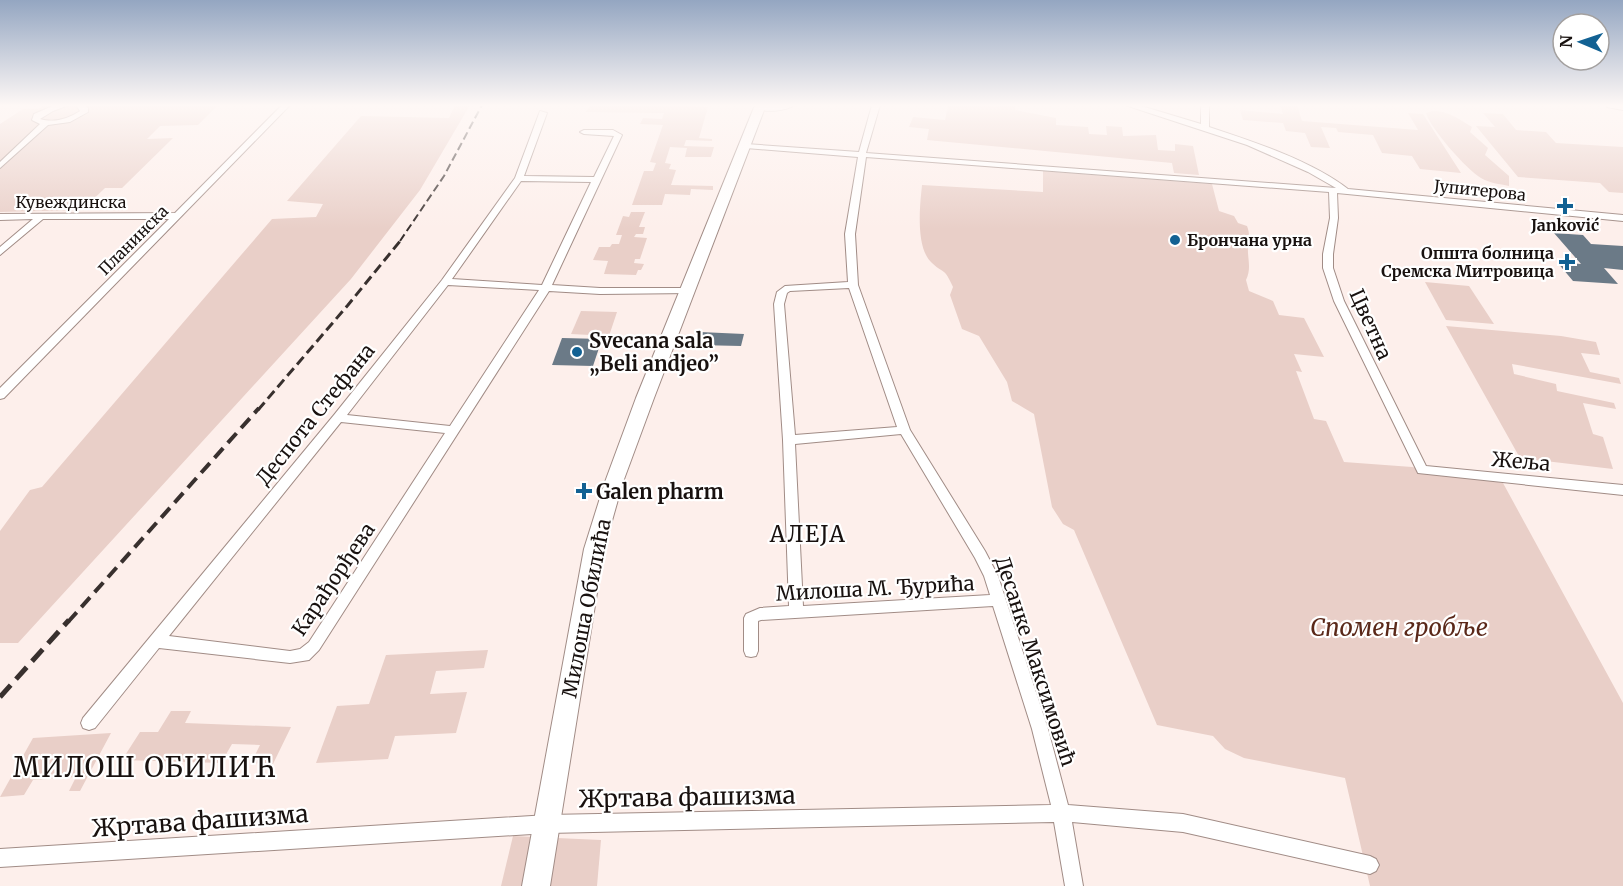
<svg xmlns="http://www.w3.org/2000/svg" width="1623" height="886" viewBox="0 0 1623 886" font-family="Merriweather,serif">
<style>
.green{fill:#e9cfc8}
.building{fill:#6b7a87}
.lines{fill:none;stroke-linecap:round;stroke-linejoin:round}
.street-casing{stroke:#a18c86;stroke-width:2}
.secondary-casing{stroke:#a18c86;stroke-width:2}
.street{fill:#fff;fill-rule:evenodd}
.secondary{fill:#fff;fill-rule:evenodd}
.rail-far3{stroke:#38302e;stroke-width:2;stroke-dasharray:8 4;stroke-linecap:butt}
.rail-far2{stroke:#38302e;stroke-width:3;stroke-dasharray:10 5;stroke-linecap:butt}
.rail-far1{stroke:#38302e;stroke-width:4;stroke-dasharray:13 7;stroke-linecap:butt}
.rail{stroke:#38302e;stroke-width:5;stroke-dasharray:16 8;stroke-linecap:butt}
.poi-dot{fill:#126193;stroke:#fff;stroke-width:2}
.labels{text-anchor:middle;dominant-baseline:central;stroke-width:4.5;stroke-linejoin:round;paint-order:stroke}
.far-street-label{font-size:16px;fill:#18110f;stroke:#fff}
.far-poi-label{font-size:16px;font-weight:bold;fill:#18110f;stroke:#fff}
.street-label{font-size:20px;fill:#18110f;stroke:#fff}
.poi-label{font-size:20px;font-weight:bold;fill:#18110f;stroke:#fff;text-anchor:start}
.quarter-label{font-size:22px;letter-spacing:1.5px;fill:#18110f;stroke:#fff}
.near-park-label{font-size:24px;font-style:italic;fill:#5a2819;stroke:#fff}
.near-street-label{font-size:24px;fill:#18110f;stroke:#fff}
.near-quarter-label{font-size:27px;letter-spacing:1.5px;fill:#18110f;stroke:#fff}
</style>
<rect width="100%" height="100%" fill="#fdefeb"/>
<g class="green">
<polygon points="44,105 218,105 198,125 160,126 147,139 173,138 122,188 105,188 82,210 0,212 0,124 23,109 38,109"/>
<polygon points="455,105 470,105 420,190 351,279 18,643 0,643 0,531 30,490 42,487 272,219 316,217 323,204 287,201 361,116 449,118"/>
<polygon points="590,105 708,107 699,138 712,139 712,141 686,140 684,146 714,147 711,157 685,157 687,148 670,147 665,163 671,164 669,169 676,170 671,185 713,186 713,190 691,189 690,195 665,194 662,205 632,205 644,171 653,171 656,163 650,162 663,125 640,124 643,118 662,119 664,113 586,112"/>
<polygon points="964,105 997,107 997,105 1015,105 1015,110 1056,118 1056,125 1088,127 1089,134 1107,135 1106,126 1122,127 1123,136 1156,135 1158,150 1175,151 1175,144 1193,146 1199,175 1174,173 1172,163 927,140 929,129 909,127 913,117 945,120 948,106"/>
<polygon points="1280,105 1297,105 1302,121 1418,130 1408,113 1423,114 1461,173 1420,169 1412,156 1382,153 1373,135 1338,132 1336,128 1321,127 1330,148 1311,147 1305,133 1286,131 1283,123 1243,120 1240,110 1283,114"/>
<path d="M1432,111C1449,111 1457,118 1472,127L1470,132L1488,148L1485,155L1509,176V186C1500,184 1489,183 1481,178C1467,170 1430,128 1426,113Z"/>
<polygon points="1483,113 1503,114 1516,130 1546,132 1556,143 1623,147 1623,193 1609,192 1600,183 1518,177 1476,126 1495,127"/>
<path d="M1043,171L1212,184L1219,211L1234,216L1238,223L1247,226C1250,234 1249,237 1248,245C1247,259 1252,267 1246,280L1249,291L1273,301L1279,315L1304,318L1324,357L1294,354L1302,372L1296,371L1314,419L1326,421L1344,462L1412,467L1503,483L1623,703V886H1370L1345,778L1244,758L1225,749L1213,736L1157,725L1074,530L1063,524L1052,507L1034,414L1012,401L1007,382L979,336L962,329L950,295L953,287C944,267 945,275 932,263C915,248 920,205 922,185L1043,192Z"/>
<polygon points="631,212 645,212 639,227 645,227 643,234 636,234 634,237 647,238 640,259 635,259 634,263 644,264 641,270 638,270 636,275 604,274 608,261 593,260 599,247 610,247 612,244 619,244 622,235 616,235 623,216 629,217"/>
<polygon points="1425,282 1469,286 1494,324 1446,320"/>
<polygon points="581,311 617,312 609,336 571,334"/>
<polygon points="1446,326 1561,336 1596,342 1600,355 1581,353 1590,372 1619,378 1621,384 1512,364 1514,374 1556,384 1557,391 1614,403 1616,409 1583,403 1593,434 1603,437 1613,469 1520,458"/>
<polygon points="488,650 484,668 436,671 430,694 467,692 456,733 395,736 388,759 316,763 337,706 369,704 386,655"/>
<polygon points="171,711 191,711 185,723 291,727 273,764 251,763 260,745 232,744 221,763 122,760 140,732 158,732"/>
<polygon points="111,733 80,791 69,791 76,777 33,780 24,795 0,797 33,738"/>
<polygon points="513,836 601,840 597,886 501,886"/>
</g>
<g class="building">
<polygon points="1554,233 1583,235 1591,244 1623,246 1623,270 1604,268 1618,284 1573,281 1557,262 1581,264"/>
<polygon points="700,332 744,334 741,346 697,345"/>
<polygon points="562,338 602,339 593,366 552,365"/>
</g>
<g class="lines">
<defs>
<g id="street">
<path d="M55,105H69L53,111L40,119C54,123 68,119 80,111L76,105H85L88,108V112L70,122L48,125L0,168V162L40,124L32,120L34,114Z"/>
<polygon points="282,105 290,105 4,398 0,399 0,388 169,219 43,219 0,255 0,247 33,219 0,220 0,214 175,213"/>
<path d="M795,105C785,111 767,113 756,108L760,106Z"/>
<path d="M872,105H880L866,153L1336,188L1308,172L1247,145L1125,105H1138L1201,124V105H1209V127C1254,142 1310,160 1348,189L1623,215V221L1337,193L1338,218L1333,254V268L1344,301L1426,466L1623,485V495L1418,473L1334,301L1323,268V254L1330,218L1329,192L866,157L855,234L858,285L910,430L985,551L998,576L1048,729L1068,805L1183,814L1370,856L1376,859L1379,865L1376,871L1370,874L1183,832L1072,822L1083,886H1065L1054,822L548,833L0,867V849L548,815L1051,805L1032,729L993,606L761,620L758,621V651L756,656L751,657L746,656L744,651V618L746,614L760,608L789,606L783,440L774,304L777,292L785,286L848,282L845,234L858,157L746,148L742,146L746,144L859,152ZM849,288L897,427L795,435L784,304L787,293L790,291ZM901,434L975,558L984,576L990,595L803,606L795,444Z"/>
<path d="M540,111L547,113L524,176L594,177L614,136L584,134L580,132L584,130H613L622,135L552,285L600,288H689L694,291L693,293L600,294L549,291L319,650L309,660L290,663L159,648L95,728L89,730L83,728L81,723L83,718L334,415L442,280L515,178ZM521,181L591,182L542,285L452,279ZM448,285L539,290L450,426L347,415ZM341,422L445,433L309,642L300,649L290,651L169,636Z"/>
</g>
<g id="secondary">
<polygon points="755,105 766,105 654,398 623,482 604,549 550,886 522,886 584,549 605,482 636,398"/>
<polygon points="1606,105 1623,105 1623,110 1607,107"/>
</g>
</defs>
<use href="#street" class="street-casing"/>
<use href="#secondary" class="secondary-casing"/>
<use href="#street" class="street"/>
<use href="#secondary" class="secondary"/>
<polyline class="rail-far3" points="400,241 444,176 482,105"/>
<polyline class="rail-far2" points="258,410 348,305 401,240"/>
<polyline class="rail-far1" points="68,622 259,408"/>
<polyline class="rail" points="0,697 69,620"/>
</g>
<linearGradient id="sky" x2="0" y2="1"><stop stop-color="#94a6c1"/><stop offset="0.46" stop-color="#fef8f6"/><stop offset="1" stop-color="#fef8f6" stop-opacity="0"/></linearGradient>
<rect width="1623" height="229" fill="url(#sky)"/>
<g class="poi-dot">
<path d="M1562 197h6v6h6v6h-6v6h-6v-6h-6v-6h6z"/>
<circle cx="1175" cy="240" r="6"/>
<path d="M1564 253h6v6h6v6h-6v6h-6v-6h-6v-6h6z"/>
<circle cx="577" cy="352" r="6"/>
<path d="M581 482h6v6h6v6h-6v6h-6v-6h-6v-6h6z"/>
</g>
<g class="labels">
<g class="far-street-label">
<text transform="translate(1480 190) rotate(6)">Јупитерова</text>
<text x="71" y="202">Кувеждинска</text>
<text transform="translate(133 240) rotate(-45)">Планинска</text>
</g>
<g class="far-poi-label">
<text x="1565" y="225">Janković</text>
<text x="1187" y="240" text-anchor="start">Брончана урна</text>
<text x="1554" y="253" text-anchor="end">Општа болница<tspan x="1554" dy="18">Сремска Митровица</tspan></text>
</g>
<g class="street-label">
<text transform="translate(1371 324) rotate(66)">Цветна</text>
<text transform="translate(315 414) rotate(-51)">Деспота Стефана</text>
<text transform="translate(1521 461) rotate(5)">Жеља</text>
<text transform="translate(333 579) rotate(-56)">Карађорђева</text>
<text transform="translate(875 588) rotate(-3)">Милоша М. Ђурића</text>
<text transform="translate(586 608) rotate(-79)">Милоша Обилића</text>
<text transform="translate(1036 661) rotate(72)">Десанке Максимовић</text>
</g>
<g class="poi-label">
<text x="589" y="340">Svecana sala<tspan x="589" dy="23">„Beli andjeo”</tspan></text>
<text x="596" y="491">Galen pharm</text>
</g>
<g class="quarter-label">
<text x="808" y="534">АЛЕЈА</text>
</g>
<g class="near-park-label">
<text x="1399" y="627">Спомен гробље</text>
</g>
<g class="near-street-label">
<text transform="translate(687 797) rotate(-1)">Жртава фашизма</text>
<text transform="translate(200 821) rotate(-4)">Жртава фашизма</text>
</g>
<g class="near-quarter-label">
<text x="145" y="767">МИЛОШ ОБИЛИЋ</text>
</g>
</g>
<g transform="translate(1581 42) rotate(272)"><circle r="28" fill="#ffffff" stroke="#a3a09f" stroke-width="1.5"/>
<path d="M0-4.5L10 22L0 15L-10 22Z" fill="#126193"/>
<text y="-9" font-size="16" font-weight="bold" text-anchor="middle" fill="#18110f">N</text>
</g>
</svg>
